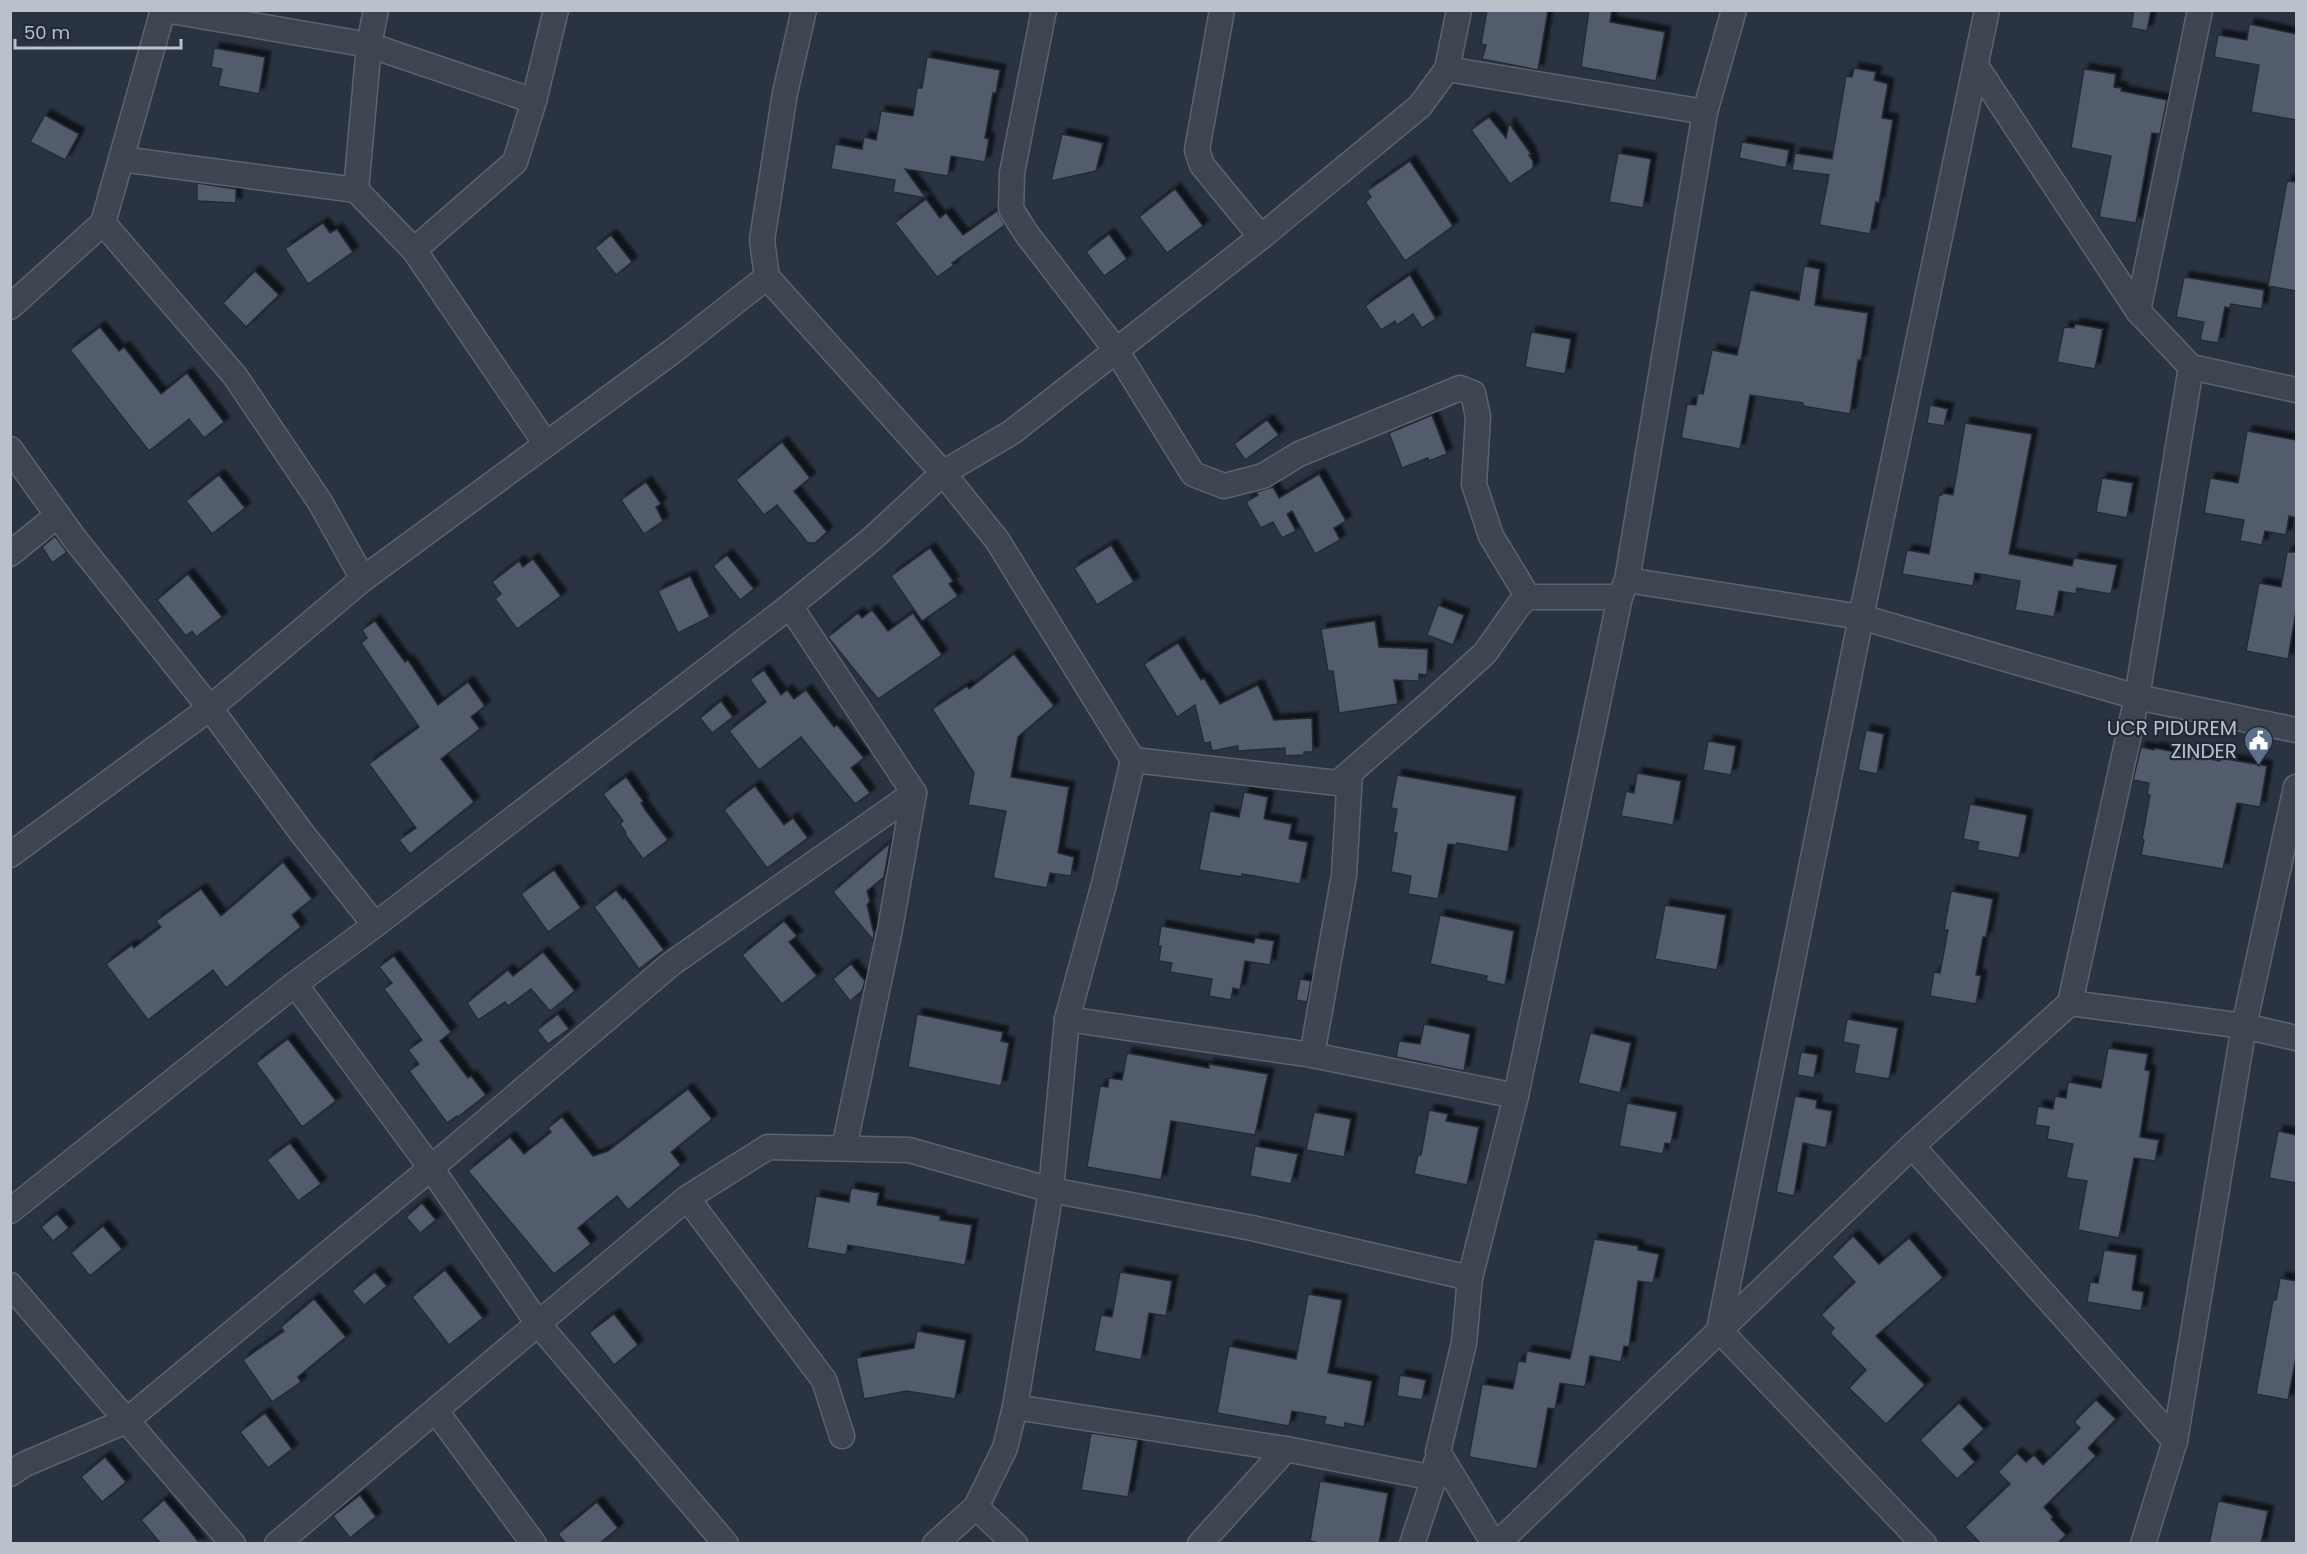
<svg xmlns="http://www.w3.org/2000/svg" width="2307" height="1554" viewBox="0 0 2307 1554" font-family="Poppins,sans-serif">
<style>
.building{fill:#535c6c;stroke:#242c38;stroke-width:1.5;filter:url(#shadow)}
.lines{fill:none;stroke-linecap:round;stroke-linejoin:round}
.minor-casing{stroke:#5c636e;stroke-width:27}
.minor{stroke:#3e4551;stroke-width:24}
.labels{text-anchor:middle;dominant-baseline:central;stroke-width:4.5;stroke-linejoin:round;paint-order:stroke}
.poi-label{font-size:20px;fill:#bbc1cb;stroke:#222a37;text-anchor:end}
</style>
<defs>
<filter id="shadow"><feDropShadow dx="5.5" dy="-5.5" stdDeviation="1.5" flood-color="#0009"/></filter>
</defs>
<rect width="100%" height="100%" fill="#2a3341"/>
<g class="building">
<polygon points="1487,10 1548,10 1538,70 1482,59 1486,45 1481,44"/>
<polygon points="1589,10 1612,10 1610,22 1665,32 1656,81 1581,67"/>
<polygon points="2134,10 2151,10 2147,31 2131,28"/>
<polygon points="2249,24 2296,34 2296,120 2251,112 2259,65 2214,57 2218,35 2247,40"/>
<polygon points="214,48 265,57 259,94 218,86 222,69 211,67"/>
<polygon points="927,57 1000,70 996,93 993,93 985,138 989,139 985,162 951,156 948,176 905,169 926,198 893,192 895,180 831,169 835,144 862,149 864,137 876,140 881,111 913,116 917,88 922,88"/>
<polygon points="1854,68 1876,72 1874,80 1888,84 1882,118 1893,120 1879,203 1876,202 1870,234 1819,225 1829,175 1792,170 1795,153 1832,159 1846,76 1852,77"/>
<polygon points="2084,69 2116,74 2114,87 2122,88 2121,91 2167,100 2160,134 2152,133 2136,223 2099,217 2111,156 2071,148"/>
<polygon points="45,115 79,134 65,160 30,142"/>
<polygon points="1489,117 1506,138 1509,123 1531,154 1529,155 1533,161 1533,168 1510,184 1471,130"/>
<polygon points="1062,134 1103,143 1096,171 1051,181"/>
<polygon points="1742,142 1789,150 1786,168 1739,158"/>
<polygon points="1618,153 1651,159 1643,208 1609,202"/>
<polygon points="1410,161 1453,226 1405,261 1365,202 1371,197 1367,191"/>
<polygon points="2287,181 2296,182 2296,291 2268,286"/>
<polygon points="197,183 236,189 236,203 197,201"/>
<polygon points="1175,189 1203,226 1167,253 1139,217"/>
<polygon points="926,199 940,218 946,213 963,235 997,211 1005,225 952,263 954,265 937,277 895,223"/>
<polygon points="323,223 330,233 337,229 353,252 308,284 285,249"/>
<polygon points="1109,234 1127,259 1104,276 1086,252"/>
<polygon points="611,235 632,262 616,275 595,248"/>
<polygon points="1804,266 1820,269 1815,305 1868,313 1861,360 1858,360 1850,414 1803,406 1803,403 1750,395 1740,449 1681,438 1687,404 1696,405 1698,393 1703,394 1712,350 1737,355 1750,290 1799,300"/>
<polygon points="255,271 279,295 246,327 223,303"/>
<polygon points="1410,275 1436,319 1422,328 1413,314 1397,325 1395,321 1381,330 1365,306"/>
<polygon points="2184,277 2264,290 2262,309 2231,304 2230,308 2225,307 2218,343 2200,340 2204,322 2176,317"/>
<polygon points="2075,324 2103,329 2095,369 2057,362 2064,327 2074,328"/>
<polygon points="100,327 119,351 124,347 161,394 187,373 224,422 204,438 189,419 149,451 70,350"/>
<polygon points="1531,332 1571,339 1565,374 1525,367"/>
<polygon points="1930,405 1948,409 1944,426 1927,423"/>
<polygon points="1432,415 1447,454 1429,461 1428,458 1402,468 1389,433"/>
<polygon points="1267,420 1279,435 1245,460 1234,444"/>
<polygon points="1965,423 2032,434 2009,554 2072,566 2074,558 2117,565 2111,594 2077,588 2076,594 2059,591 2054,617 2015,610 2020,581 1975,573 1973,586 1902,574 1907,550 1929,554 1939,495 1942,495 1942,493 1953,495"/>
<polygon points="2247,431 2296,440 2296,518 2289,516 2286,535 2265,531 2262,545 2240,541 2244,520 2204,513 2210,478 2238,483"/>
<polygon points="782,442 810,478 794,491 827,532 815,543 808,543 777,505 764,515 736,480"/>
<polygon points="1319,474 1346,521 1334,528 1340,540 1315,554 1292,511 1287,514 1296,531 1282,538 1273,522 1261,528 1246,502 1258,495 1256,492 1273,487 1279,498"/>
<polygon points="219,475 245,508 212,534 186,501"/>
<polygon points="2102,478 2133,483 2127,518 2096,512"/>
<polygon points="646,482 661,504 656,507 663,521 644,534 621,500"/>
<polygon points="55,536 67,552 52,563 42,547"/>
<polygon points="1111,545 1134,582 1097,605 1074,568"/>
<polygon points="930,548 953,581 949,584 958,596 922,621 891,576"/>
<polygon points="2287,552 2296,552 2296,611 2288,659 2246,651 2259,583 2281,587"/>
<polygon points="727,555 754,589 740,600 713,566"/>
<polygon points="533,559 561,596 517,629 495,599 501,594 492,582 519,561 523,567"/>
<polygon points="188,574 222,617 196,637 192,631 186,636 157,600"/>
<polygon points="690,576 710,617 678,633 658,591"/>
<polygon points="1438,605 1464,615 1453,645 1427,635"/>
<polygon points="872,610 888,631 913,613 942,655 878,699 828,637 858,613 862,618"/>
<polygon points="375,621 405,662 408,660 438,705 468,682 485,706 471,717 480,729 441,759 474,802 410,854 399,840 416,828 369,764 419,727 361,643 367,638 362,630"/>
<polygon points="1375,621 1379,647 1428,649 1427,675 1419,674 1419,681 1394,680 1398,704 1339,713 1333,671 1328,671 1321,629"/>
<polygon points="1178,643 1201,680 1204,678 1220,704 1258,685 1274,720 1312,718 1313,752 1304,752 1304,755 1285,756 1285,748 1238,751 1238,746 1212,751 1210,742 1204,743 1195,705 1177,717 1144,664"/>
<polygon points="1014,654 1054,706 1018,737 1011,777 1069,787 1058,853 1074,857 1071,876 1050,873 1047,888 993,878 1006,811 968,805 974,773 932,709 967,686 969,689"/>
<polygon points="764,670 781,695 787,690 794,699 806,690 834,727 837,725 864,758 851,768 870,793 855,804 801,737 759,770 729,731 766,702 750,680"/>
<polygon points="721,701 733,717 712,733 700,718"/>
<polygon points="1866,730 1884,734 1877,774 1858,770"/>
<polygon points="1708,741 1736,746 1731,775 1703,770"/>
<polygon points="2141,747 2154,750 2155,748 2220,761 2220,758 2267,766 2260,807 2237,803 2223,869 2141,855 2144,840 2142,839 2150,795 2147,794 2149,783 2133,780"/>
<polygon points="1637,773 1681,781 1673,825 1621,816 1626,791 1634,793"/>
<polygon points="1397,775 1516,796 1508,852 1457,843 1457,845 1448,844 1438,899 1408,894 1411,876 1391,872 1397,833 1393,832 1397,809 1391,808"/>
<polygon points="626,777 643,801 641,803 646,811 668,840 643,859 625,834 626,833 620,824 623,821 603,794"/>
<polygon points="755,786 784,825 793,818 808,838 767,868 724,810"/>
<polygon points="1244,792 1268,797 1264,819 1292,824 1289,839 1308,842 1300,884 1242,874 1242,877 1199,870 1210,811 1239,817"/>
<polygon points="1970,804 2027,815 2019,858 1977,850 1979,842 1963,839"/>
<polygon points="890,843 884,877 867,891 870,901 867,905 874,934 873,940 833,892"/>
<polygon points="283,862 312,899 292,915 301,927 226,988 213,970 148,1020 106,964 132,945 134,948 161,927 156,921 201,889 221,916"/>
<polygon points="554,870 581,908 548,932 521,894"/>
<polygon points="616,890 623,899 625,898 664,950 639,969 594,907"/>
<polygon points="1951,891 1993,899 1986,937 1983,937 1976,975 1981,976 1976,1004 1930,996 1934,972 1940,973 1948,930 1944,930"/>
<polygon points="1665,905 1726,915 1717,970 1655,959"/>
<polygon points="1440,915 1514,931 1505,985 1486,981 1487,976 1430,964"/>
<polygon points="784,921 797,936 789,942 817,976 782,1004 742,955"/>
<polygon points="1161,926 1254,943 1255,938 1274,941 1270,965 1245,961 1240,990 1233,988 1231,1000 1209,996 1212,979 1170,972 1172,963 1159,961 1161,946 1158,946"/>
<polygon points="543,952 575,991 550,1011 531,989 508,1006 505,1002 478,1020 467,1003 508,970 513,976"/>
<polygon points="394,956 451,1032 440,1041 468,1078 471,1076 486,1095 458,1117 457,1116 447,1123 409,1071 419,1064 408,1050 422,1040 384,989 392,983 379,967"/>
<polygon points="851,964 865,981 862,991 850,1001 833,979"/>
<polygon points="1300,979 1311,981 1307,1002 1296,1000"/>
<polygon points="558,1014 569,1029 548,1044 537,1030"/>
<polygon points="917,1014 1003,1032 1001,1041 1009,1043 1001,1086 908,1067"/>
<polygon points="1847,1019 1898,1028 1889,1079 1854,1073 1859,1045 1843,1042"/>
<polygon points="1424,1024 1470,1034 1464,1071 1396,1057 1399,1041 1420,1044"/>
<polygon points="1590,1033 1631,1043 1620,1093 1578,1083"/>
<polygon points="288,1039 336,1101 302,1127 256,1063"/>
<polygon points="2108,1048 2148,1054 2145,1070 2150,1071 2140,1137 2159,1140 2155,1161 2134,1158 2119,1238 2078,1230 2087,1181 2066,1178 2073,1144 2047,1139 2049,1127 2035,1125 2038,1106 2053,1109 2055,1096 2066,1098 2068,1082 2101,1088"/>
<polygon points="1801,1052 1818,1055 1814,1078 1797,1075"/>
<polygon points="1127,1053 1209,1068 1209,1064 1268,1074 1255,1135 1171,1121 1161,1180 1087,1167 1100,1086 1108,1087 1109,1078 1122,1080"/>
<polygon points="688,1089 712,1119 671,1152 681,1165 628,1210 617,1196 578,1228 591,1244 554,1274 468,1171 510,1137 524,1154 551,1132 548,1128 562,1117 593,1156 608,1151"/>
<polygon points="1795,1096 1817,1100 1816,1108 1832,1111 1826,1148 1803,1143 1794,1196 1776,1192"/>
<polygon points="1627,1103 1677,1112 1671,1144 1665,1143 1663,1154 1619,1146"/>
<polygon points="1429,1110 1448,1114 1446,1121 1479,1127 1467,1185 1414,1174 1418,1155 1421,1155"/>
<polygon points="1314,1112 1351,1119 1344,1157 1306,1150"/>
<polygon points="2278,1131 2296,1135 2296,1183 2269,1178"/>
<polygon points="290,1143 321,1184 298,1201 267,1160"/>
<polygon points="1255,1146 1298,1154 1291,1184 1250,1176"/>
<polygon points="851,1188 879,1193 877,1205 940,1216 940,1220 972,1225 965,1265 848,1245 846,1255 807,1248 816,1196 849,1202"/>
<polygon points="422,1203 436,1220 420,1233 406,1217"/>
<polygon points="57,1214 69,1228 53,1241 41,1227"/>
<polygon points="103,1226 122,1249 90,1276 71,1253"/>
<polygon points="1853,1236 1879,1264 1909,1238 1943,1278 1876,1336 1925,1385 1886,1424 1849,1388 1866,1370 1830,1333 1834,1328 1821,1315 1855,1282 1832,1257"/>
<polygon points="1594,1239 1638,1246 1638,1250 1659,1254 1653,1283 1638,1281 1629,1347 1624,1346 1621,1362 1590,1356 1585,1387 1560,1383 1555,1409 1548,1408 1537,1469 1469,1457 1482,1384 1513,1389 1518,1361 1525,1362 1527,1351 1570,1359"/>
<polygon points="2104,1250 2137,1255 2132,1290 2144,1292 2141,1311 2087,1302 2090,1282 2098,1283"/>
<polygon points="445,1270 483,1318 449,1345 412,1297"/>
<polygon points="375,1272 387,1286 364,1305 352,1291"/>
<polygon points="1120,1272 1172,1281 1166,1316 1149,1313 1141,1360 1094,1351 1101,1315 1112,1317"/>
<polygon points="2280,1278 2296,1281 2296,1357 2288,1400 2256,1394 2273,1300 2276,1300"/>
<polygon points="1308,1294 1342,1300 1328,1373 1372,1381 1364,1427 1345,1423 1345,1428 1324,1424 1326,1417 1292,1411 1289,1426 1217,1413 1229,1346 1296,1359"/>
<polygon points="314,1299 346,1337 298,1377 301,1382 272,1402 243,1360 284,1331 281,1327"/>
<polygon points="614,1314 638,1345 614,1365 589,1333"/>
<polygon points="917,1331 966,1340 955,1399 907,1391 864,1399 856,1358 914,1348"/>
<polygon points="1400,1375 1426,1380 1422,1400 1397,1396"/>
<polygon points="2096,1400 2116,1419 2088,1448 2096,1456 2044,1507 2053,1517 2051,1519 2066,1535 2057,1544 1981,1544 1965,1527 2010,1484 1998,1472 2017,1453 2026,1462 2034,1455 2043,1465 2080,1428 2074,1422"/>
<polygon points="1959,1403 1984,1429 1963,1449 1975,1462 1957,1479 1920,1440"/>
<polygon points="265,1413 292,1449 268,1468 240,1432"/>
<polygon points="1091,1433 1138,1440 1128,1497 1081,1490"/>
<polygon points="105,1457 126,1482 102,1502 81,1477"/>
<polygon points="1320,1481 1388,1493 1379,1544 1323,1544 1310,1541"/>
<polygon points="360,1495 376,1517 350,1538 333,1516"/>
<polygon points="164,1500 187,1527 200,1544 161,1544 141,1520"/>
<polygon points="2218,1501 2268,1511 2261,1544 2209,1544"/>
<polygon points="597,1502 618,1528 599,1544 566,1544 558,1534"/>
</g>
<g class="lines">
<defs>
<g id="minor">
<polyline points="165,10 369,45 534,101"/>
<polyline points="376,10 369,45 356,190 414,250 546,444"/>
<polyline points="804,10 785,93 762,240 767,277 943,473 997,540 1133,760 1338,783 1429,704 1485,653 1519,605 1528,597 1620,597"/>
<polyline points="1044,10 1012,173 1011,209 1026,233 1116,350 1193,474 1224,486 1263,476 1299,454 1460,388 1473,393 1478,417 1474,484 1491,536 1528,597"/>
<polyline points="1222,10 1197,150 1202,165 1261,237"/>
<polyline points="1976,66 2138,311 2191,367 2296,390"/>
<polyline points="1447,69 1705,112"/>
<polyline points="121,159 356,190"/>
<polyline points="103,223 235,376 320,502 363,579"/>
<polyline points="414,250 515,162 534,101 556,10"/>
<polyline points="10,307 103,223 163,10"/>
<polyline points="2138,311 2200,10"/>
<polyline points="10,449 74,538 210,708 301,832 375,925"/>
<polyline points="10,554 58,515"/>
<polyline points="1627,580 1861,617 2137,697 2296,730"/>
<polyline points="790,606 914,793 890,929 844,1148"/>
<polyline points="10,855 210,708 363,579 673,351 767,277"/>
<polyline points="295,984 431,1168 539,1325 726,1544"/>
<polyline points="2070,1003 2244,1026 2296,1038"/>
<polyline points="1067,1019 1312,1055 1516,1096"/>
<polyline points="1312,1055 1344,875 1350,773"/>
<polyline points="1912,1146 2175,1441"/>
<polyline points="687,1198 824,1380 842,1436"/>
<polyline points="10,1211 295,984 375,925 790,606 873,538 943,473 1012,432 1261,237 1420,106 1447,69 1459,10"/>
<polyline points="10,1285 233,1544"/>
<polyline points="1015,1407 1286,1449 1434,1478"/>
<polyline points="436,1411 534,1544"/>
<polyline points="10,1474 25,1464 126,1421 431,1168 671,964 914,793"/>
<polyline points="976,1507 1015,1544"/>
<polyline points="277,1544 687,1198 768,1147 909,1150 1051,1190 1252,1228 1470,1278"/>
<polyline points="935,1544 976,1507 1005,1448 1015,1407 1051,1190 1067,1019 1104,884 1133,760"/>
<polyline points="1200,1544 1286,1449"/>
<polyline points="1412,1544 1434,1478 1436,1463"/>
<polyline points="1494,1544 1438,1452 1464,1343 1470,1278 1516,1096 1620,597 1627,580 1705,112 1734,10"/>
<polyline points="1497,1544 1912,1146 2070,1003 2137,697 2191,367"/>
<polyline points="1924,1544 1719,1330 1861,617 1987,10"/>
<polyline points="2143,1544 2175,1441 2244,1026 2296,787"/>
</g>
</defs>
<use href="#minor" class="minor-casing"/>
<use href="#minor" class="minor"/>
</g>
<defs>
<symbol id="civic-pin" viewBox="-11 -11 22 30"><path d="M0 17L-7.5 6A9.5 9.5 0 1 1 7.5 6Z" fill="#5c6f8a" stroke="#222a37"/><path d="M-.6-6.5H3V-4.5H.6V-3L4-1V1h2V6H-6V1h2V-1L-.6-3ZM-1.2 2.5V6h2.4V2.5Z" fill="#fff"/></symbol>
</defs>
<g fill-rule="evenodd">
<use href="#civic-pin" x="2242" y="724" width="33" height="45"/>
</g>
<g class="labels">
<g class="poi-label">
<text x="2237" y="728">UCR PIDUREM<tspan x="2237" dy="23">ZINDER</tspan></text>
</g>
</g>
<rect width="2307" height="1554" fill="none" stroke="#bbc1cb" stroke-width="24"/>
<path d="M15 39v9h166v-9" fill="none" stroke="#bbc1cb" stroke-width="3"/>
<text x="24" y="39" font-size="18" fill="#bbc1cb" stroke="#222a37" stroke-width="4.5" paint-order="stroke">50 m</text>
</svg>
